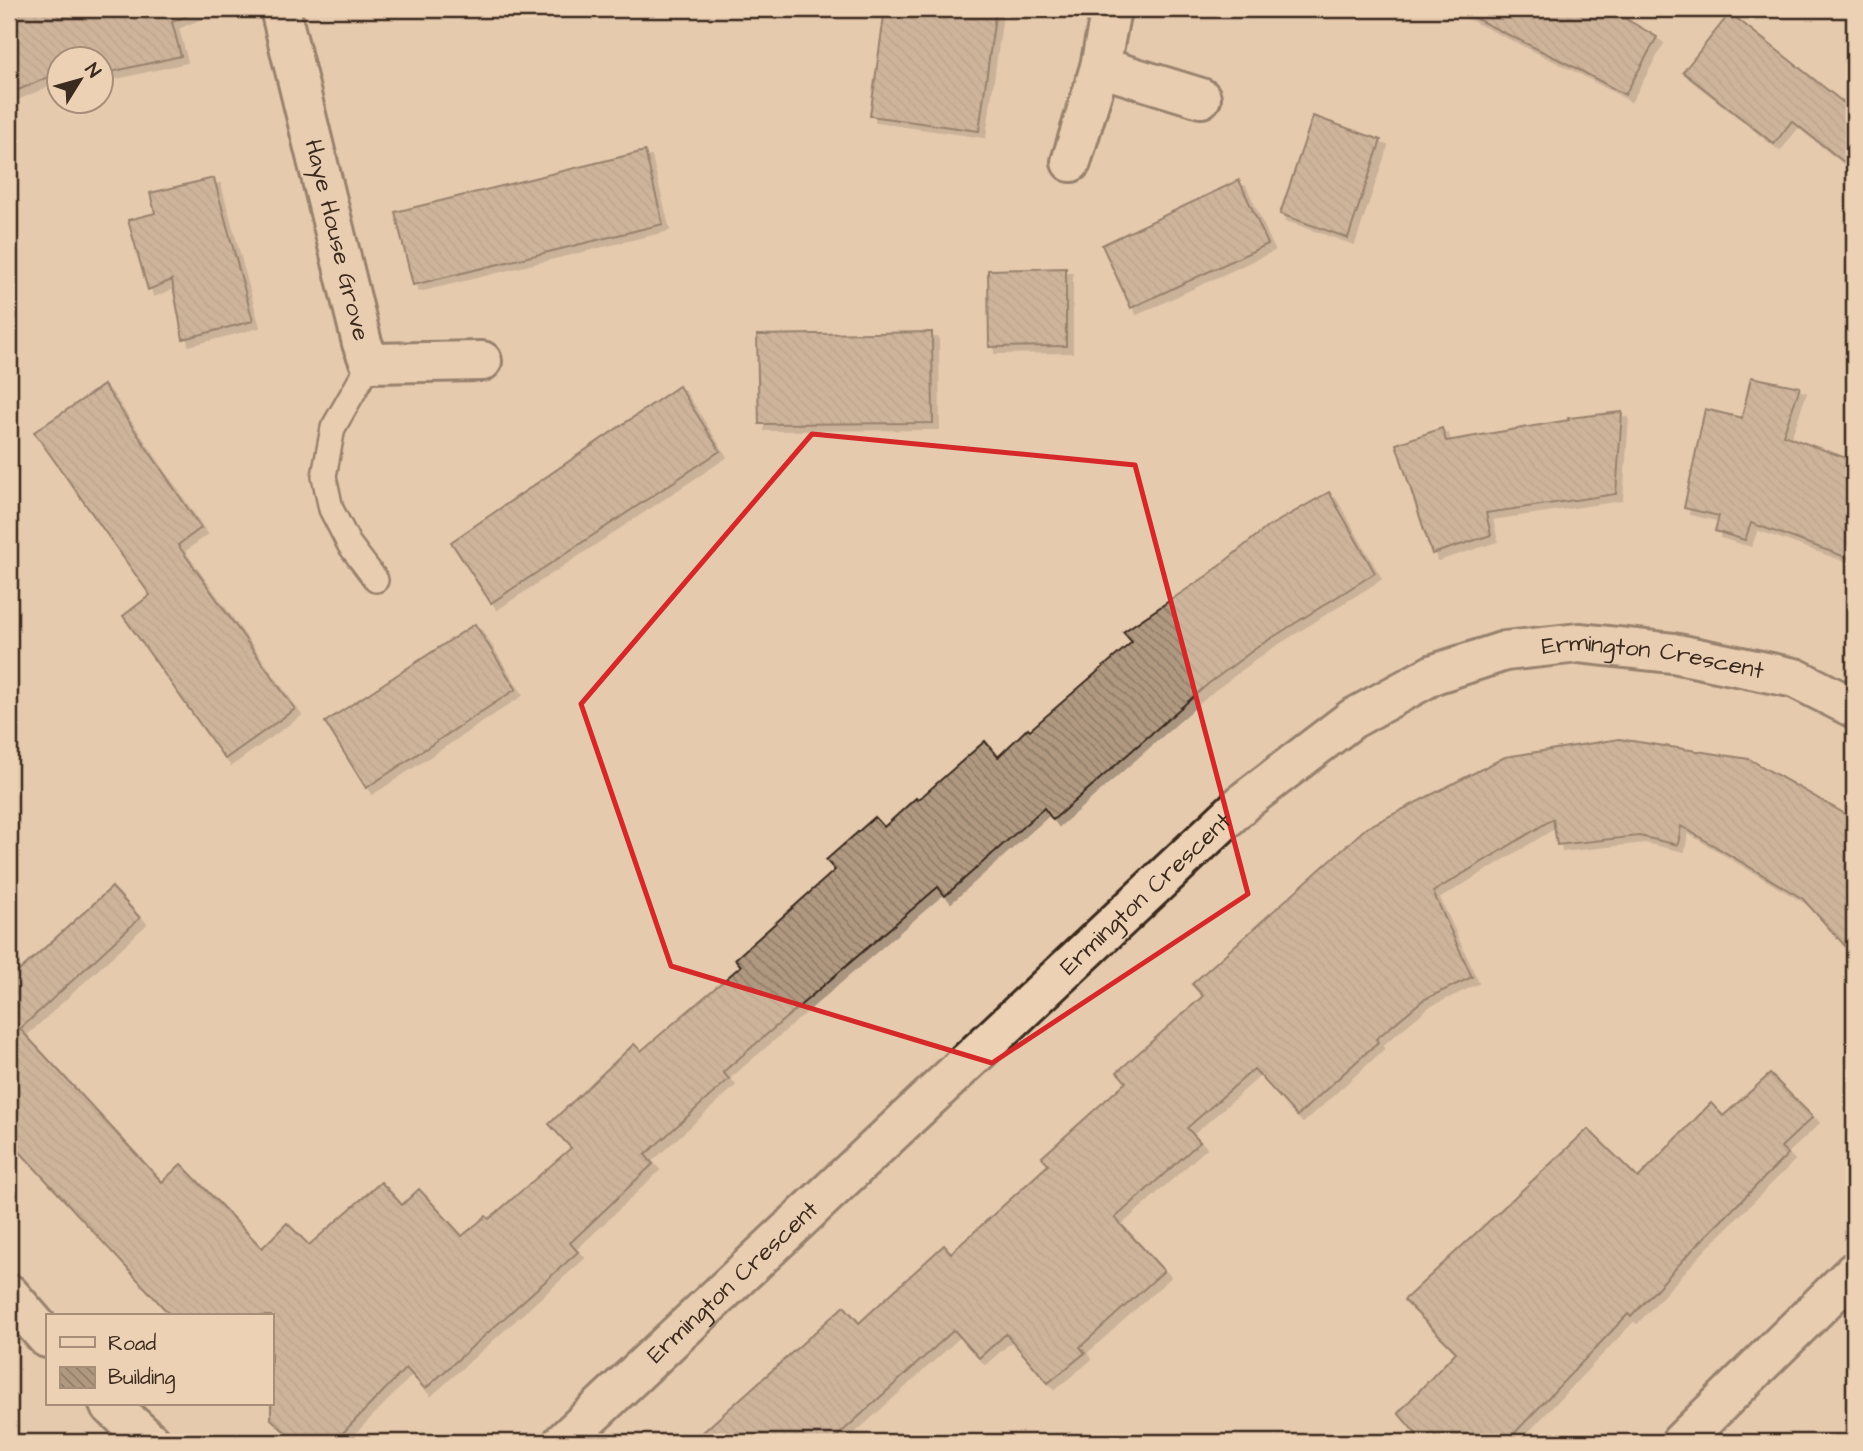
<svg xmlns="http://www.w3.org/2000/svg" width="1863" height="1451" viewBox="0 0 1863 1451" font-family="'Architects Daughter',sans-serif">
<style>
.building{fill:url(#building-back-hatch);stroke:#3b2a1e;stroke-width:2;filter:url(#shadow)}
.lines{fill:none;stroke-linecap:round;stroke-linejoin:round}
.service-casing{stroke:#3b2a1e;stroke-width:28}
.minor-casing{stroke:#3b2a1e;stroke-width:44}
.service{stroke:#edd1b4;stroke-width:23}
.minor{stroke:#edd1b4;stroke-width:38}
.marked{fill:none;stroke:#d62828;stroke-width:5;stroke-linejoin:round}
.labels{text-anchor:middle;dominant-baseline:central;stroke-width:5;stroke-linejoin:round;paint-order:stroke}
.street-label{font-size:24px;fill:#3b2a1e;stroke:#edd1b4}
</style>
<defs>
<pattern id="building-back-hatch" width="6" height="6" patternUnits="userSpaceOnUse" patternTransform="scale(1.75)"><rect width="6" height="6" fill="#b19981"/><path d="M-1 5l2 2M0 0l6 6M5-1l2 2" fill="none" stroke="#917d69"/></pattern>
<filter id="shadow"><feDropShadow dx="6" dy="6" stdDeviation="0" flood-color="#0004"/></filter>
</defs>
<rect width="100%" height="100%" fill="#e6caae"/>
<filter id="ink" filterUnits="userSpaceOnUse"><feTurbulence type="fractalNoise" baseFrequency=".0143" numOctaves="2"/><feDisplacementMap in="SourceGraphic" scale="14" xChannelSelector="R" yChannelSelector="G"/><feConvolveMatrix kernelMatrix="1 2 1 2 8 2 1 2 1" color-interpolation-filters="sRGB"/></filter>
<g filter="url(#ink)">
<g class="building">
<polygon points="31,9 55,9 59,18 82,12 81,9 202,9 172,22 181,56 102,74 102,60 96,60 95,56 87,60 60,60 60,72 9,94 9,18"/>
<polygon points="885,9 996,9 979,131 870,116"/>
<polygon points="1456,9 1609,9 1657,37 1625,95 1574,67"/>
<polygon points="1730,13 1854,111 1854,170 1792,121 1774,144 1683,72"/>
<polygon points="1313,116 1381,140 1348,238 1280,214"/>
<polygon points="645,151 663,224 413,285 395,212"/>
<polygon points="214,178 253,321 183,339 172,280 148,290 128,220 155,213 150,193"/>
<polygon points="1239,180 1268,244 1131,308 1102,245"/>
<polygon points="1066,268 1066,346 989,347 988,270"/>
<polygon points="932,332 933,423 759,424 757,335"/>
<polygon points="1751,377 1800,387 1783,435 1854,461 1854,560 1751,523 1745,540 1715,531 1719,516 1684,508 1705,409 1742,418"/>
<polygon points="104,385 201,528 178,545 295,709 225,759 123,616 150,595 34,432"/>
<polygon points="679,386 720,451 491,603 451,542"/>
<polygon points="1622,412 1616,494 1486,513 1491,535 1432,554 1396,444 1442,428 1446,441 1569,420 1568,418"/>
<polygon points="1329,492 1375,573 1259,646 1208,684 1053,820 1044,808 945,896 938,887 723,1072 729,1079 645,1155 653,1164 570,1243 578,1252 425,1389 406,1368 334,1442 296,1442 271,1419 271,1316 171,1316 9,1140 9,980 112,887 140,918 20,1029 162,1182 181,1164 262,1248 287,1223 309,1245 381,1182 402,1205 419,1189 462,1236 486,1216 489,1219 571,1148 549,1124 634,1044 641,1051 741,966 735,959 835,870 826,860 875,817 884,827 916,798 918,800 985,741 998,757 1028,728 1030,730 1132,642 1123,632 1208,575 1266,528"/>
<polygon points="475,624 516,689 366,788 325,722"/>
<polygon points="1619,739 1749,759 1854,819 1854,956 1803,899 1681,826 1678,845 1639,836 1557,845 1553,819 1433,892 1472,977 1423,1000 1376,1039 1378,1042 1297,1116 1254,1069 1187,1128 1200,1142 1115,1218 1164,1271 1080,1347 1085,1353 1048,1383 1006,1334 979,1358 954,1330 831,1442 692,1442 844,1306 859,1323 944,1245 951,1253 1048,1165 1042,1157 1126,1082 1117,1072 1203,996 1192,984 1366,828 1505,757"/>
<polygon points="1770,1074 1813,1117 1781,1147 1788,1154 1696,1246 1631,1317 1628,1314 1506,1442 1423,1442 1398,1413 1456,1352 1404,1300 1588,1129 1638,1178 1711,1103 1723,1116"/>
</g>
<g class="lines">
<defs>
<polyline id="service" points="370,363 333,428 324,476 331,509 349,544 376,580"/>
<g id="minor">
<path id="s1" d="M280,9L362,343L370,363L482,361"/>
<polyline points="1100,67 1201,98"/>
<polyline points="1071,162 1100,67 1111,9"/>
<polyline points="9,1294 47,1338"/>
<polyline points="109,1404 151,1442"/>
<path id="s2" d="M563,1442L1246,800L1352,719L1434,674L1505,651L1579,643L1673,653L1795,678L1854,708"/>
<polyline points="1681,1442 1854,1272"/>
</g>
</defs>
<use href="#service" class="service-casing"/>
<use href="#minor" class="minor-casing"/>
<use href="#service" class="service"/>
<use href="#minor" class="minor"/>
</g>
</g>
<path d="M0 0H1863V1451H0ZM812,434L1135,465L1248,894L992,1063L671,966L581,704Z" fill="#e6caae" fill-opacity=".55" fill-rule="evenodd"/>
<path class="marked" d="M812,434L1135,465L1248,894L992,1063L671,966L581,704Z"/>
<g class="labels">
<g class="street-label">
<text stroke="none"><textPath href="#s1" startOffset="238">Haye House Grove</textPath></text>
<text stroke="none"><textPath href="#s2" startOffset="1388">Ermington Crescent</textPath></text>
<text stroke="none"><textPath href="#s2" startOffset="800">Ermington Crescent</textPath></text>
<text stroke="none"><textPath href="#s2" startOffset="233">Ermington Crescent</textPath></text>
</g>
</g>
<rect width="1863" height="1451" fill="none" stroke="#edd1b4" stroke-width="35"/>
<rect x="18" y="18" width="1828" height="1416" fill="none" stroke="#3b2a1e" stroke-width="2.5" filter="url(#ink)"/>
<rect x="46" y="1314" width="228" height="91" fill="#edd1b4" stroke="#a68e78" stroke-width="2"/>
<rect x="60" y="1337" width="35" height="10" fill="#edd1b4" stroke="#a68e78" stroke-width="2"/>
<text x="108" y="1350" font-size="21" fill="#3b2a1e">Road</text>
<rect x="60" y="1367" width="35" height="21" fill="url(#building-back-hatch)" stroke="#a68e78" stroke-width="2"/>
<text x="108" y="1384" font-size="21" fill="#3b2a1e">Building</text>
<g transform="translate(80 80) rotate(53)"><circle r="33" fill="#edd1b4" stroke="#a68e78" stroke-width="2"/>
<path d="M0-5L12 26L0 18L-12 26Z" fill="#3b2a1e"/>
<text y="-10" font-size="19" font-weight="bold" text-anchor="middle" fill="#3b2a1e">N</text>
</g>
</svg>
